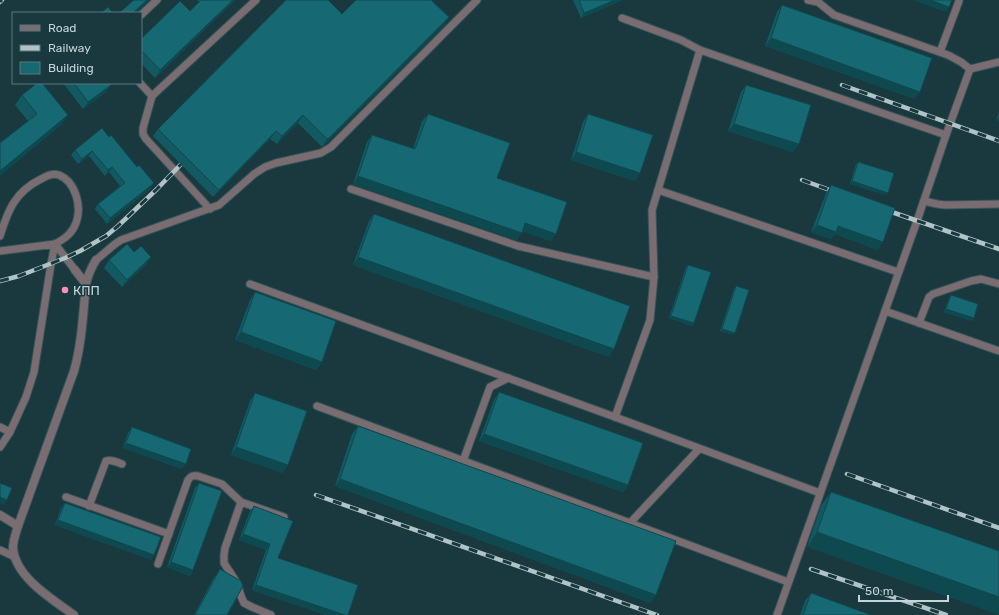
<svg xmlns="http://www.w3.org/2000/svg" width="999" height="615" viewBox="0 0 999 615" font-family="Rubik,sans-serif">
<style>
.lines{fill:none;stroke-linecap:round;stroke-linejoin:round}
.lane-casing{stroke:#38555a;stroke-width:9}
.street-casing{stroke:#38555a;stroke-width:10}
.lane{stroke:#7a6d71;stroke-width:7}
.street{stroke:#7a6d71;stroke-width:8}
.rail-casing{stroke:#b0c4c7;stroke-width:4.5}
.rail{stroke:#19393e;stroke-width:3;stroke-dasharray:9;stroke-linecap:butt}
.wall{fill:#135962}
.shaded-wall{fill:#0f4950}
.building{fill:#166872;stroke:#0f4950}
.poi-dot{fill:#ff8eba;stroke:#19393e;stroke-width:1.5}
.labels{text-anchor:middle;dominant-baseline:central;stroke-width:3;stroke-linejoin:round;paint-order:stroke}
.poi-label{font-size:13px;fill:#c3d5d8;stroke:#19393e;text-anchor:start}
</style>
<rect width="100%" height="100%" fill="#19393e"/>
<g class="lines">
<defs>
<g id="lane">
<polyline points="808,0 818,2 834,15 948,55 961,62 970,69"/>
<polyline points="141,15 157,0"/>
<polyline points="622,18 681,40 700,50 946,135"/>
<polyline points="940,52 959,1"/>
<polyline points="970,69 999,62"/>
<polyline points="140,83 152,96"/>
<polyline points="351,189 518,246 654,277"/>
<polyline points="658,190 898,272"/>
<polyline points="924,201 937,204 945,205 999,204"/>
<polyline points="210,209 146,139 143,134 143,128 152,96 256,0"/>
<path d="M0,236C8,210 15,192 41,179C47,176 52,173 59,175C76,182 82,207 76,223C72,234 64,239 55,244L75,270"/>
<polyline points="0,251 55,244 51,264 34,372 26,397 10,432 0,427"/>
<polyline points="96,260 115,244 121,240 219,205 254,174 265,167 276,163 321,153 331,147 477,0"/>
<polyline points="250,284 615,417 820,493"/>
<polyline points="885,311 999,351"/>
<polyline points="919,323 929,297 933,294 971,281 981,279 999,284"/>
<polyline points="317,406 788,582"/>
<polyline points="615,417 650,320 654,277 652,210 700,50"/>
<polyline points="0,447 10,432"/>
<polyline points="463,461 490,387 508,378"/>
<polyline points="66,497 169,534"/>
<path d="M89,506L106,461C111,459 117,462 122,464"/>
<polyline points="630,523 699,449"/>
<polyline points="0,550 15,557"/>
<path d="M158,564L188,480C191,476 193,475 198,476L222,484L241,502"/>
<polyline points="271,615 252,607 244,603 241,596 237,583 224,563 224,555 225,548 241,502 284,517"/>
<polyline points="777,615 917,221 946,135 970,69"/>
</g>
<g id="street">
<path d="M86,284C88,275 91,268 96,260"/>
<polyline points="0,515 18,526"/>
<path d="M74,615C52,599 15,577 13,548C13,540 16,533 18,526L74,371C82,343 83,313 86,284L75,270"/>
</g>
</defs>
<use href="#lane" class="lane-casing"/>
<use href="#street" class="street-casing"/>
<use href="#lane" class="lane"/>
<use href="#street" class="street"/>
<defs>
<g id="rail">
<polyline points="0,2 2,0"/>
<polyline points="842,85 999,141"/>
<polyline points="802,180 838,193"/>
<polyline points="883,209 999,249"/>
<polyline points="0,281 19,276 65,258 80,251 106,236 118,226 157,189 188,157"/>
<polyline points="847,474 999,528"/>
<polyline points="316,495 657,615"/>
<polyline points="811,569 946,615"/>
</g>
</defs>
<use href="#rail" class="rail-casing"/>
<use href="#rail" class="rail"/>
</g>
<g class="wall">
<polygon points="197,0 235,0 155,78 141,63 141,39 190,11 199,2"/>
<polygon points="573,0 623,0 581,18"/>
<polygon points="782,5 915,99 765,46 777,12"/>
<polygon points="342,14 449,17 444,25 322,147 298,123 277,144 270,139 213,197 153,136 158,129"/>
<polygon points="63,83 110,83 106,92 83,109"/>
<polygon points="746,85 799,144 793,152 728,131 741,92"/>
<polygon points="22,95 61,125 28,121 15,105"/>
<polygon points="999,112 999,121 996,120"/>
<polygon points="428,114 497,178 551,241 522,231 517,240 353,184 367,142 372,135 413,149 422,121"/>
<polygon points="588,114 635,181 571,160 583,122"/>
<polygon points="102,128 150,189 107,224 95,209 98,204 120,186 109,172 105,176 89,156 78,164 71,155 75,150"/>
<polygon points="858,162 888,193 886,195 850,184 856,164"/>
<polygon points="831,185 878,250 835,234 831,239 811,232 826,193"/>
<polygon points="374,214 609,357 353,265 369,221"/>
<polygon points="109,260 146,265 122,287 104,268"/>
<polygon points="688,265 694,323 692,326 669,318 686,267"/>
<polygon points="736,286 733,335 720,331 734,289"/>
<polygon points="255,292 322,362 316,370 235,340 250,300"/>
<polygon points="951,295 972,321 944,312 949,298"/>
<polygon points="499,392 628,485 623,492 479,441 494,400"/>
<polygon points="255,393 283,473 231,455 250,401"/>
<polygon points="358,426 656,595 650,603 335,486 352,434"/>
<polygon points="132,427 182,469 123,448 128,433"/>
<polygon points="199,483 193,570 190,576 167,567 195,488"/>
<polygon points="831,492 999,551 807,547 821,506"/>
<polygon points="65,503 151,560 55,525 61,508"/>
<polygon points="254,506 278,558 348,615 326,615 252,590 266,550 239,540 250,511"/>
<polygon points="220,569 227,615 194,615 213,579"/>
<polygon points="811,593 871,615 800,615 805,601"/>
</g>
<g class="shaded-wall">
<polygon points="147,0 150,0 136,13 133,13"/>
<polygon points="233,0 235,0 155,78 160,70"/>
<polygon points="615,0 623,0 581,18 584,13"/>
<polygon points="912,0 930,0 949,7 946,12"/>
<polygon points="449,17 444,25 322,147 327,139"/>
<polygon points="771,38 920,92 915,99 765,46"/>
<polygon points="111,85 106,92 83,109 88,102"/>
<polygon points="68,115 61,125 0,176 0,171"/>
<polygon points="303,115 298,123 277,144 282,136"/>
<polygon points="999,116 999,121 996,120"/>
<polygon points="734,124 799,144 793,152 728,131"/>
<polygon points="276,131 270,139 213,197 219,190"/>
<polygon points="92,151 89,156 78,164 82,159"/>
<polygon points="576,152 640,173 635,181 571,160"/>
<polygon points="112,167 109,172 105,176 108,170"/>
<polygon points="358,176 522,233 517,240 353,184"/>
<polygon points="852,181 888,193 886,195 850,184"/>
<polygon points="154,183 150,189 107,224 110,218"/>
<polygon points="525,223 556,234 551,241 520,230"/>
<polygon points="817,225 838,226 883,242 878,250 835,234 831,239 811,232"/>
<polygon points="151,257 146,265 122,287 127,280"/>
<polygon points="358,257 614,349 609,357 353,265"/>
<polygon points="946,309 974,318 972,321 944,312"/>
<polygon points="671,316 694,323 692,326 669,318"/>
<polygon points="722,329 735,333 733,335 720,331"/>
<polygon points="241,332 322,362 316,370 235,340"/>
<polygon points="484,434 628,485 623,492 479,441"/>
<polygon points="126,443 186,464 182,469 123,448"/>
<polygon points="236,447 288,465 283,473 231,455"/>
<polygon points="340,479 656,595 650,603 335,486"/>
<polygon points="0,497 7,500 4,505 0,503"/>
<polygon points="58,520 154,555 151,560 55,525"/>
<polygon points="817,532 999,597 999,615 807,547"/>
<polygon points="243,534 270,544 266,550 239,540"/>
<polygon points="171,562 193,570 190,576 167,567"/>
<polygon points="256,585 345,615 326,615 252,590"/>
</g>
<g class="building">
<polygon points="134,0 147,0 133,13 119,13"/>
<polygon points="201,0 233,0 160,70 141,50 141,39 180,1 190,11"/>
<polygon points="286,0 328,0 342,14 356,0 431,0 449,17 329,138 327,139 303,115 282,136 276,131 219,190 158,129"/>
<polygon points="579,0 615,0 584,13"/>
<polygon points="930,0 952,0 949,7"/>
<polygon points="782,5 932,58 920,92 771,38"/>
<polygon points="108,7 113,13 101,13"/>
<polygon points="37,83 42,83 68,115 0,171 0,143 37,114 22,95"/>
<polygon points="74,83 110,83 111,85 88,102"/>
<polygon points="746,85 811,105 799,144 734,124"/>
<polygon points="428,114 510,143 497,178 567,202 556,234 525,223 522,233 358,176 372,135 415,149"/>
<polygon points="588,114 653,135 640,173 576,152"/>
<polygon points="102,128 109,137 111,135 137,167 139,165 154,183 110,218 98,204 125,183 112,167 108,170 92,151 82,159 75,150"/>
<polygon points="858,162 894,173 888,193 852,181"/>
<polygon points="831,185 895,208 883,242 838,226 836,232 817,225"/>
<polygon points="374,214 630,306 614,349 358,257"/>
<polygon points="127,244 134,252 141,246 151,257 127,280 109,260"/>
<polygon points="688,265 711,272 694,323 671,316"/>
<polygon points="736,286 749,290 735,333 722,329"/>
<polygon points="255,292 336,321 322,362 241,332"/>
<polygon points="951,295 978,304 974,318 946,309"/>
<polygon points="499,392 643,443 628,485 484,434"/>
<polygon points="255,393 307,411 288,465 236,447"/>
<polygon points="358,426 676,541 656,595 340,479"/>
<polygon points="132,427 191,449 186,464 126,443"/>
<polygon points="0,483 12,488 7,500 0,497"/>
<polygon points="199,483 222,491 193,570 171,562"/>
<polygon points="831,492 999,551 999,597 817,532"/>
<polygon points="65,503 161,537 154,555 58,520"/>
<polygon points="254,506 293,521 278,558 358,585 348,615 345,615 256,585 270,544 243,534"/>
<polygon points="220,569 241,581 243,586 227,615 195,615"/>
<polygon points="811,593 871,615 803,615"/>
</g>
<circle class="poi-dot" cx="65" cy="290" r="4"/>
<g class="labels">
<g class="poi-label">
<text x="73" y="290">КПП</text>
</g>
</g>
<rect x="12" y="12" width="130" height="72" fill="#19393e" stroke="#5d777c"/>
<rect x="20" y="25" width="20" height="6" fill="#7a6d71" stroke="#5d777c"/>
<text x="48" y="32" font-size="12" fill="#c3d5d8">Road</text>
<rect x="20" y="45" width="20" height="6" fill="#b0c4c7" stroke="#5d777c"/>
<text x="48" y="52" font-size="12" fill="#c3d5d8">Railway</text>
<rect x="20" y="62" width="20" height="12" fill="#166872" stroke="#5d777c"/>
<text x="48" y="72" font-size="12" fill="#c3d5d8">Building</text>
<path d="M859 595v6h89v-6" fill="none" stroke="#c3d5d8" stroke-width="2"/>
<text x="865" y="595" font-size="12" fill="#c3d5d8" stroke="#19393e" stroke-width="3" paint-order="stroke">50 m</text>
</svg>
